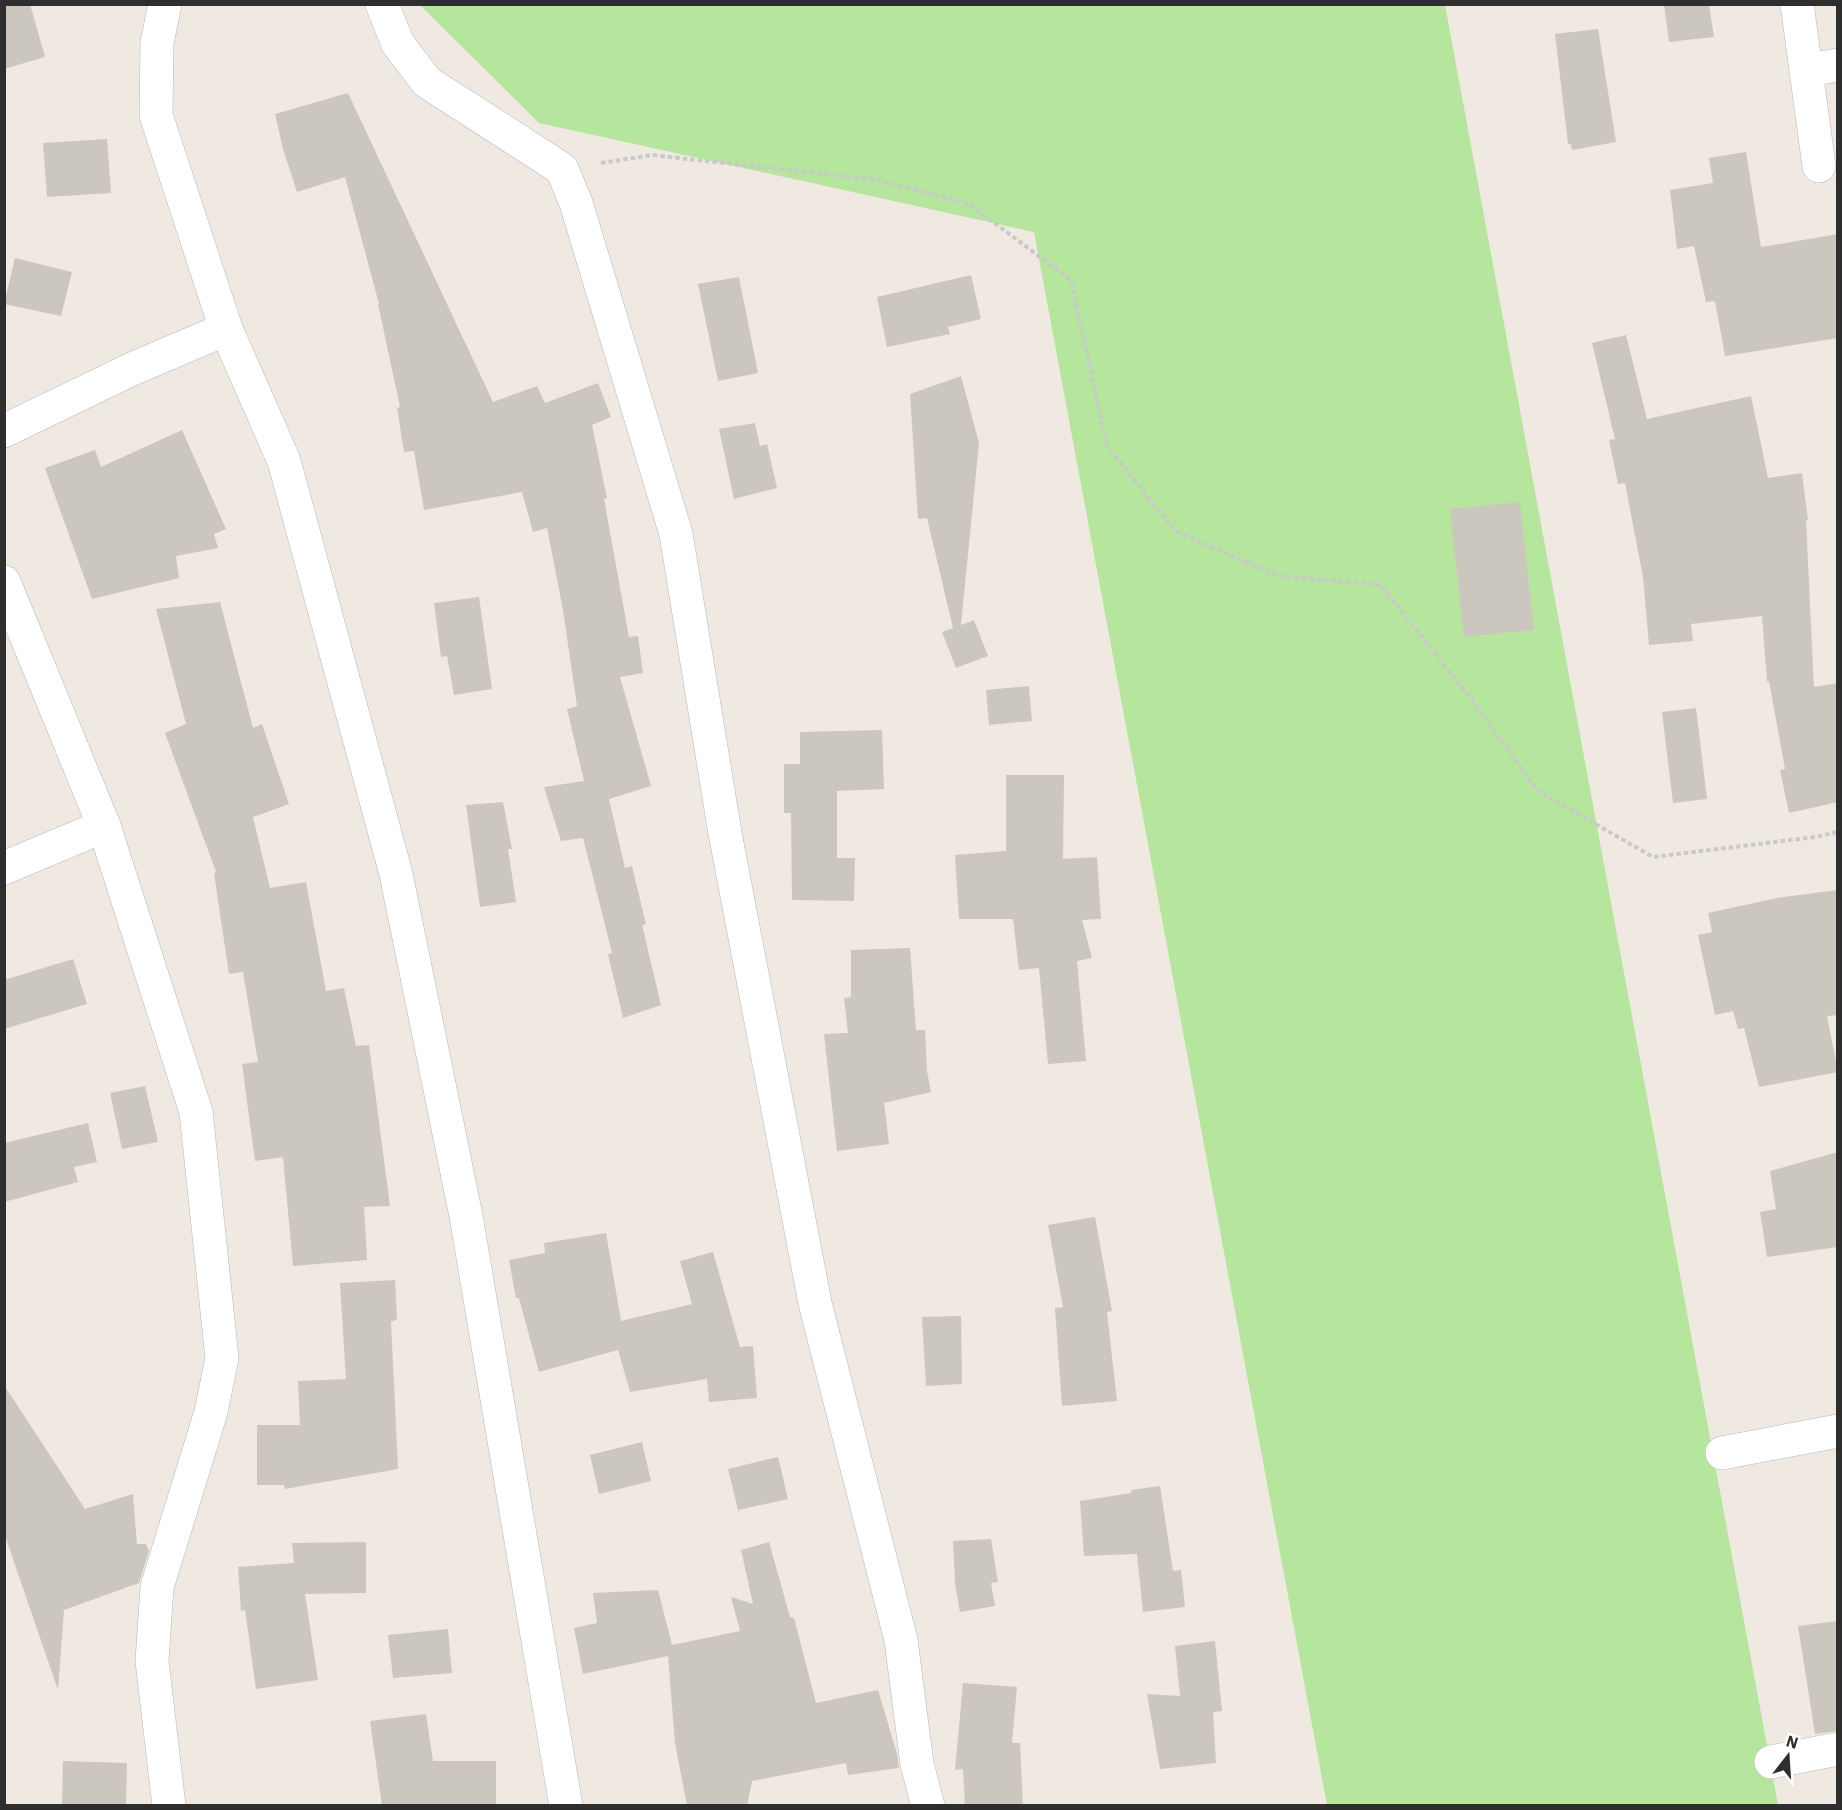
<svg xmlns="http://www.w3.org/2000/svg" width="1842" height="1810" viewBox="0 0 1842 1810" font-family="'IBM Plex Sans',sans-serif">
<style>
.green{fill:#b6e59e}
.building{fill:#cbc7bf}
.lines{fill:none;stroke-linecap:round;stroke-linejoin:round}
.street-casing{stroke:#b4b7c1;stroke-width:34}
.path{stroke:#c9c9c9;stroke-width:4;stroke-dasharray:4.5 3;stroke-linecap:butt}
.street{stroke:#fff;stroke-width:33}
</style>
<rect width="100%" height="100%" fill="#efe9e1"/>
<polygon class="green" points="420,5 1445,5 1778,1805 1327,1805 1034,232 539,123"/>
<g class="building">
<polygon points="4,4 30,4 45,57 4,69"/>
<polygon points="1664,4 1709,4 1714,37 1669,42"/>
<polygon points="1598,29 1616,142 1572,150 1571,144 1568,144 1555,34"/>
<polygon points="348,93 493,402 537,386 545,403 598,383 611,417 592,425 607,498 604,499 629,637 638,636 643,673 620,677 651,786 609,799 625,868 632,866 646,924 642,925 661,1005 623,1018 608,954 612,953 583,838 561,841 544,787 584,781 567,709 577,706 563,610 547,528 533,532 522,492 424,510 414,451 404,452 397,408 400,407 378,304 379,304 345,177 297,192 283,149 275,114"/>
<polygon points="107,139 111,193 47,197 43,143"/>
<polygon points="1746,152 1761,247 1838,234 1838,338 1725,356 1715,301 1706,302 1694,246 1677,249 1670,190 1713,183 1709,158"/>
<polygon points="15,258 72,272 61,316 4,304"/>
<polygon points="971,275 981,319 948,327 950,334 887,347 877,297"/>
<polygon points="739,277 758,373 718,381 698,284"/>
<polygon points="1626,335 1647,419 1751,396 1768,478 1802,473 1808,520 1806,520 1814,687 1838,683 1838,802 1789,813 1780,770 1785,769 1769,681 1767,682 1762,616 1691,624 1693,641 1649,645 1643,577 1625,483 1618,484 1609,440 1615,439 1592,343"/>
<polygon points="961,376 979,443 961,625 974,620 988,656 956,668 942,632 953,628 927,518 918,519 910,394"/>
<polygon points="755,423 760,446 767,444 777,488 734,499 719,429"/>
<polygon points="182,430 226,529 214,534 218,548 176,556 179,578 92,599 45,468 95,450 101,467"/>
<polygon points="1520,502 1534,630 1464,637 1450,509"/>
<polygon points="479,597 492,689 454,695 447,656 441,657 434,603"/>
<polygon points="220,602 253,728 262,724 289,804 253,817 270,888 306,882 326,991 344,988 356,1046 369,1045 390,1206 364,1207 367,1260 293,1266 283,1157 255,1161 242,1064 258,1062 243,972 229,974 214,873 216,872 165,733 186,724 156,609"/>
<polygon points="1029,686 1032,721 989,725 986,690"/>
<polygon points="1696,708 1707,799 1673,803 1662,712"/>
<polygon points="882,730 884,789 837,791 837,858 855,858 854,901 792,900 791,813 784,813 784,764 800,764 800,732"/>
<polygon points="1006,775 1064,775 1063,859 1097,857 1101,919 1082,920 1092,958 1077,961 1086,1061 1048,1064 1039,968 1019,970 1013,919 959,919 955,855 1006,851"/>
<polygon points="503,802 512,849 508,849 516,902 480,907 466,805"/>
<polygon points="1838,890 1838,1015 1827,1016 1838,1072 1759,1087 1744,1028 1738,1029 1733,1011 1715,1015 1698,935 1712,932 1708,913 1777,898"/>
<polygon points="910,948 916,1030 925,1030 927,1071 931,1092 884,1103 889,1144 837,1151 824,1034 848,1033 844,998 851,997 851,950"/>
<polygon points="73,959 87,1004 4,1029 4,980"/>
<polygon points="145,1086 158,1142 122,1149 110,1093"/>
<polygon points="88,1123 97,1162 74,1167 78,1182 4,1202 4,1143"/>
<polygon points="1838,1152 1838,1247 1767,1257 1760,1212 1776,1209 1770,1171"/>
<polygon points="1095,1217 1112,1311 1107,1312 1117,1401 1062,1406 1055,1308 1063,1307 1048,1225"/>
<polygon points="606,1233 621,1321 692,1304 680,1261 713,1252 740,1347 753,1346 757,1398 709,1402 707,1379 630,1392 618,1350 539,1372 519,1298 516,1298 509,1260 545,1253 544,1243"/>
<polygon points="395,1280 397,1319 391,1322 398,1469 285,1489 284,1485 257,1485 257,1425 300,1425 298,1381 346,1379 340,1283"/>
<polygon points="961,1316 962,1384 926,1386 922,1317"/>
<polygon points="4,1385 85,1509 133,1494 137,1544 146,1544 149,1551 139,1583 64,1610 58,1690 4,1533"/>
<polygon points="642,1442 651,1481 599,1494 590,1455"/>
<polygon points="778,1457 788,1499 738,1510 728,1469"/>
<polygon points="1160,1486 1173,1571 1181,1570 1185,1607 1143,1612 1137,1554 1084,1556 1080,1501 1131,1493 1131,1490"/>
<polygon points="991,1539 998,1582 991,1583 995,1606 960,1612 955,1583 953,1541"/>
<polygon points="366,1542 366,1593 305,1594 318,1680 256,1689 245,1610 241,1611 238,1567 294,1563 292,1543"/>
<polygon points="769,1542 790,1617 794,1618 816,1703 878,1690 897,1754 899,1768 848,1775 846,1763 752,1781 747,1806 687,1806 675,1743 668,1656 583,1674 574,1628 597,1623 593,1593 658,1590 672,1645 740,1631 731,1597 753,1604 741,1550"/>
<polygon points="1838,1621 1838,1731 1815,1734 1798,1626"/>
<polygon points="448,1629 452,1673 393,1678 388,1635"/>
<polygon points="1215,1641 1222,1711 1213,1712 1216,1763 1160,1769 1147,1694 1180,1696 1175,1646"/>
<polygon points="963,1683 1017,1687 1012,1743 1020,1743 1023,1806 965,1806 963,1769 955,1770"/>
<polygon points="426,1714 433,1761 496,1761 496,1806 382,1806 370,1721"/>
<polygon points="63,1761 127,1763 126,1806 62,1806"/>
</g>
<g class="lines">
<defs>
<g id="street">
<polyline points="165,4 157,43 156,115 226,329 284,461 396,874 466,1216 566,1806"/>
<polyline points="382,4 398,44 427,82 562,169 576,203 676,534 725,833 815,1303 901,1640 917,1764 928,1806"/>
<polyline points="1797,4 1819,166"/>
<polyline points="1807,70 1838,65"/>
<polyline points="4,431 132,369 226,329"/>
<polyline points="4,582 104,826 196,1112 222,1358 211,1412 157,1587 152,1661 169,1806"/>
<polyline points="4,868 104,826"/>
<polyline points="1722,1453 1838,1431"/>
<polyline points="1771,1762 1838,1749"/>
</g>
</defs>
<use href="#street" class="street-casing"/>
<polyline class="path" points="601,163 652,155 878,180 969,204 1071,280 1107,446 1175,531 1279,576 1381,585 1474,703 1538,791 1653,857 1815,837 1838,832"/>
<use href="#street" class="street"/>
</g>
<rect width="1842" height="1810" fill="none" stroke="#2e2e2e" stroke-width="12"/>
<g transform="translate(1788 1756) rotate(17)" stroke="#ffffff" stroke-width="4.5" paint-order="stroke">
<path d="M0-4.5L10 22L0 15L-10 22Z" fill="#2e2e2e"/>
<text y="-9" font-size="16" font-weight="bold" text-anchor="middle" fill="#2e2e2e">N</text>
</g>
</svg>
